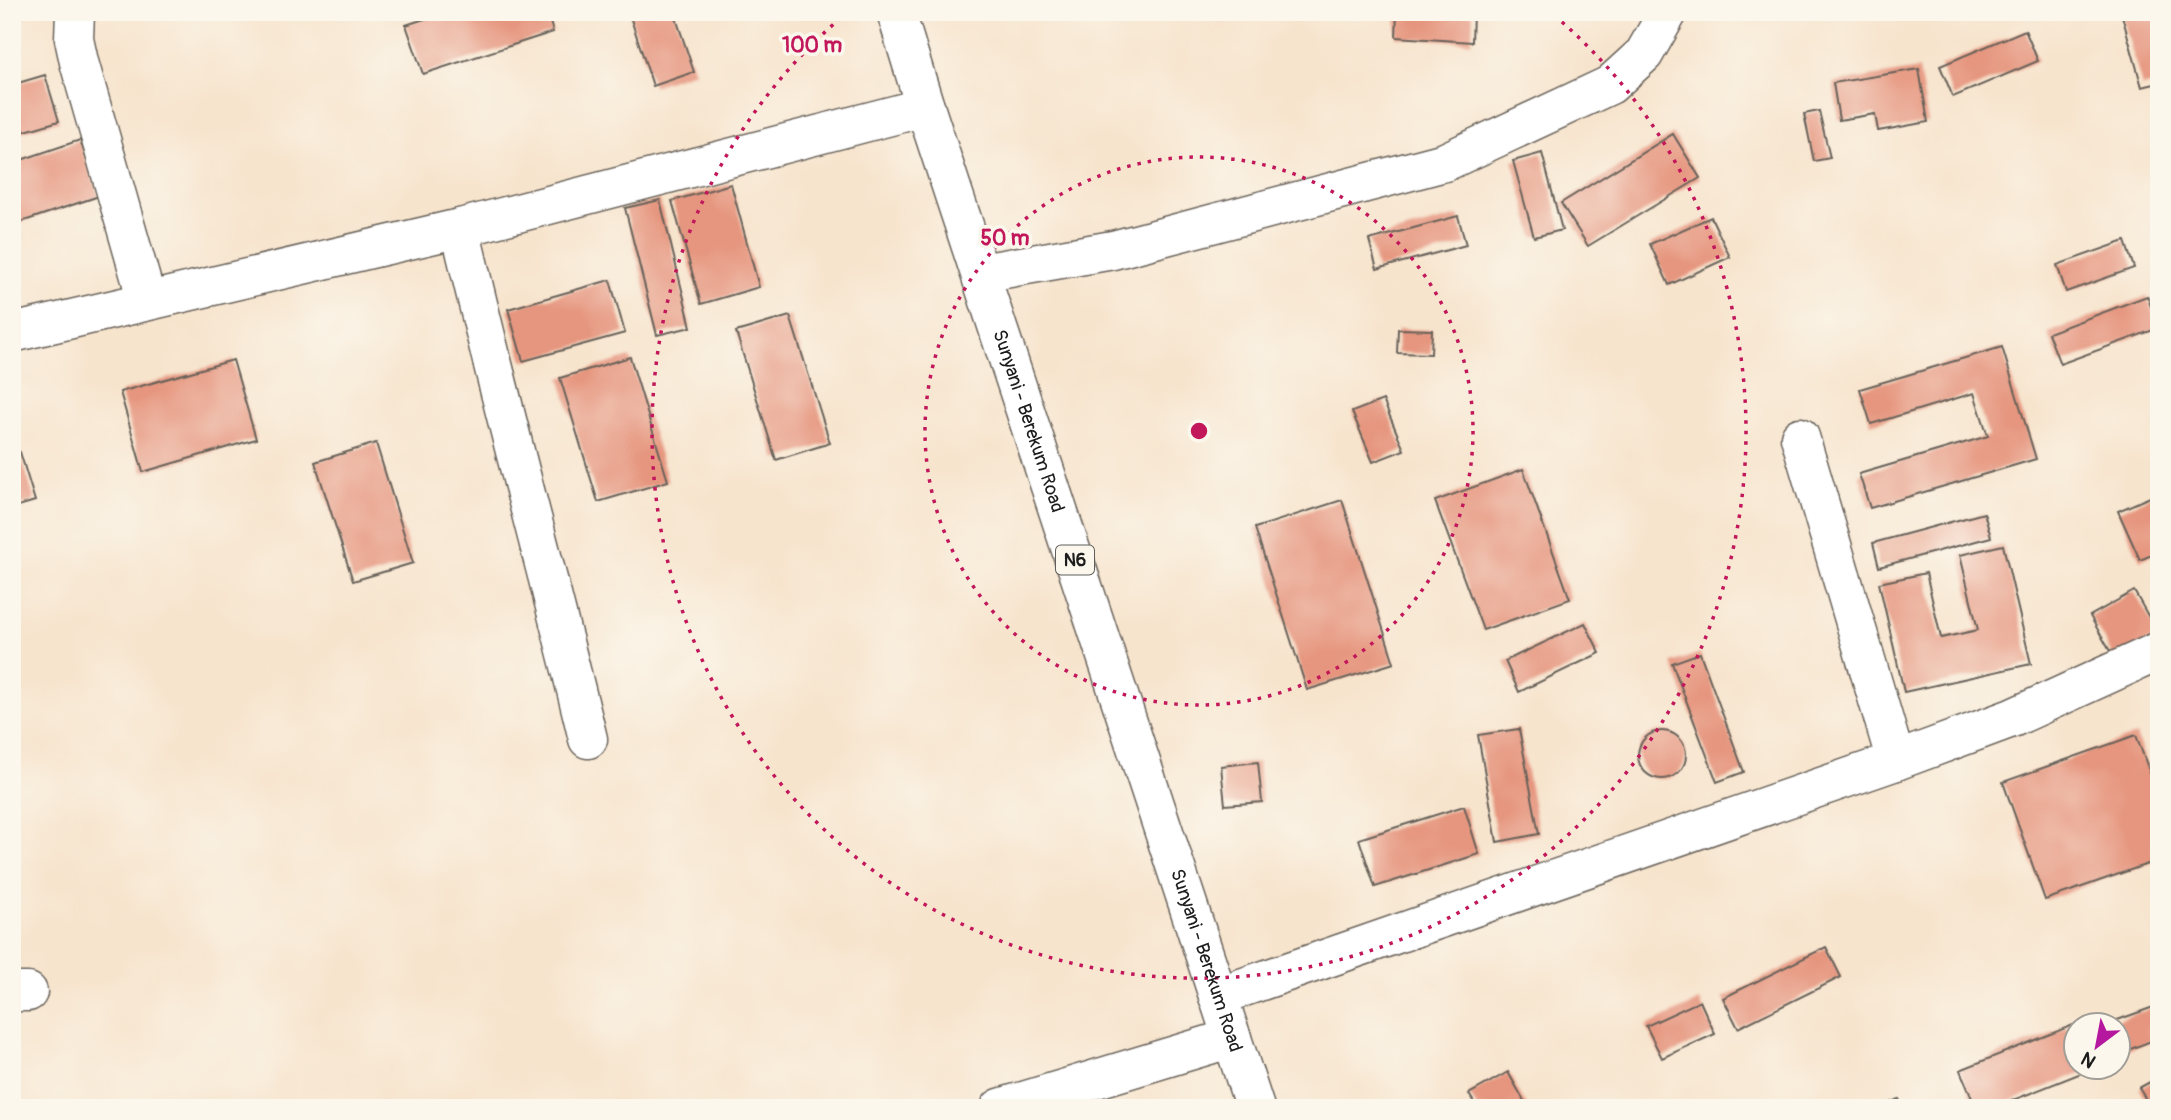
<svg xmlns="http://www.w3.org/2000/svg" width="2171" height="1120" viewBox="0 0 2171 1120" font-family="Pangolin,sans-serif">
<style>
.building{fill:#e6967f}
.lines{fill:none;stroke-linecap:round;stroke-linejoin:round}
.minor-casing{stroke:#69625a;stroke-width:41}
.major-casing{stroke:#69625a;stroke-width:41}
.minor{stroke:#fff;stroke-width:38}
.major{stroke:#fff;stroke-width:38}
.ring{fill:none;stroke:#c2185b;stroke-width:3.5;stroke-dasharray:3.5 7}
.labels{text-anchor:middle;dominant-baseline:central;stroke-width:7;stroke-linejoin:round;paint-order:stroke}
.shield{fill:#fbf7ec;stroke:#5f5e5a;stroke-width:2}
.shield-label{font-size:18px;font-weight:bold;fill:#1c1c1c}
.street-label{font-size:19px;fill:#1c1c1c;stroke:#fbf7ec}
.centre{fill:#c2185b;stroke:#fbf7ec;stroke-width:3.5}
.ring-label{font-size:21px;text-anchor:middle;font-weight:bold;fill:#c2185b;stroke:#fbf7ec;stroke-width:7;stroke-linejoin:round;paint-order:stroke}
</style>
<rect width="100%" height="100%" fill="#fbf7ec"/>
<filter id="ink" filterUnits="userSpaceOnUse"><feTurbulence type="fractalNoise" baseFrequency=".0143" numOctaves="2"/><feDisplacementMap in="SourceGraphic" scale="14" xChannelSelector="R" yChannelSelector="G"/><feConvolveMatrix kernelMatrix="1 2 1 2 8 2 1 2 1" color-interpolation-filters="sRGB"/></filter>
<filter id="wash" filterUnits="userSpaceOnUse"><feTurbulence type="fractalNoise" baseFrequency=".00686" numOctaves="4" result="noise"/><feDisplacementMap in="SourceGraphic" scale="28" xChannelSelector="R" yChannelSelector="G"/><feGaussianBlur stdDeviation="1.57" result="paint"/><feColorMatrix in="noise" values="0 0 0 0 0 0 0 0 0 0 0 0 0 0 0 0 0 1.4 0 .05"/><feComposite in="paint" operator="in"/></filter>
<g filter="url(#wash)">
<rect width="100%" height="100%" fill="#f7e4cd"/>
<g id="blocks">
<g class="building">
<polygon points="446,12 547,12 553,32 423,74 406,25"/>
<polygon points="641,12 674,12 694,72 653,86 630,16"/>
<polygon points="1397,12 1473,14 1472,42 1396,37"/>
<polygon points="2121,12 2159,12 2159,83 2142,87"/>
<polygon points="2025,30 2038,61 1953,97 1940,66"/>
<polygon points="13,66 18,83 45,75 59,121 12,135"/>
<polygon points="1919,69 1928,122 1878,131 1875,114 1839,120 1833,83"/>
<polygon points="1819,111 1830,158 1814,161 1804,114"/>
<polygon points="1673,134 1700,178 1588,246 1561,203"/>
<polygon points="80,140 99,196 12,225 12,163"/>
<polygon points="1542,153 1562,230 1534,237 1513,161"/>
<polygon points="731,184 759,287 701,304 672,201"/>
<polygon points="660,200 691,327 657,335 625,208"/>
<polygon points="1458,216 1466,245 1377,269 1369,240"/>
<polygon points="1711,217 1730,257 1669,285 1650,244"/>
<polygon points="2125,241 2134,268 2066,292 2057,265"/>
<polygon points="610,280 625,333 523,361 508,309"/>
<polygon points="2147,296 2159,328 2060,364 2048,333"/>
<polygon points="790,316 830,443 776,460 736,332"/>
<polygon points="1398,329 1432,330 1431,354 1397,353"/>
<polygon points="2002,347 2036,459 1870,508 1859,474 1988,436 1974,393 1871,424 1860,389"/>
<polygon points="630,357 668,481 598,502 560,378"/>
<polygon points="233,360 256,439 143,472 120,392"/>
<polygon points="1383,400 1404,450 1373,462 1352,412"/>
<polygon points="376,443 413,563 353,581 315,462"/>
<polygon points="20,452 35,501 12,508 12,455"/>
<polygon points="1523,469 1570,599 1483,630 1435,501"/>
<polygon points="2159,493 2159,552 2140,560 2118,511"/>
<polygon points="1342,500 1394,663 1307,690 1255,528"/>
<polygon points="1984,513 1991,537 1879,567 1873,543"/>
<polygon points="2003,545 2031,664 1904,692 1879,583 1926,573 1941,638 1978,630 1960,555"/>
<polygon points="2134,591 2159,635 2115,660 2090,616"/>
<polygon points="1585,623 1600,653 1519,692 1505,661"/>
<polygon points="1700,653 1744,772 1717,782 1672,663"/>
<polygon points="1519,729 1539,834 1497,842 1478,735"/>
<circle cx="1662" cy="755" r="24"/>
<polygon points="2136,735 2159,798 2159,860 2045,900 2003,782"/>
<polygon points="1258,762 1262,802 1225,805 1221,766"/>
<polygon points="1464,806 1479,854 1375,887 1359,839"/>
<polygon points="1826,947 1841,977 1738,1028 1723,998"/>
<polygon points="1700,1001 1715,1034 1662,1058 1646,1026"/>
<polygon points="2159,1005 2159,1038 2123,1052 2118,1026 2113,1026 2112,1022"/>
<polygon points="2073,1025 2076,1034 2076,1068 2094,1068 1993,1108 1976,1108 1960,1070"/>
<polygon points="1508,1072 1528,1108 1477,1108 1469,1094"/>
<polygon points="2159,1077 2159,1108 2151,1108 2139,1088"/>
<polygon points="1899,1099 1903,1108 1879,1108"/>
</g>
</g>
</g>
<g filter="url(#ink)">
<use href="#blocks" fill-opacity="0" stroke="#69625a" stroke-width="2"/>
<g class="lines">
<defs>
<g id="minor">
<polyline points="75,12 74,39 79,62 147,301"/>
<path d="M460,228C499,399 547,568 588,739"/>
<polyline points="981,273 1113,250 1445,162 1610,85 1644,54 1668,12"/>
<polyline points="12,333 460,228 925,107"/>
<polyline points="1800,437 1896,761"/>
<polyline points="12,992 28,992"/>
<polyline points="1218,996 1896,761 2012,718 2159,651"/>
<polyline points="1000,1108 1232,1038"/>
</g>
<g id="major">
<path id="s1" d="M896,12L925,107L1255,1108"/>
</g>
</defs>
<use href="#minor" class="minor-casing"/>
<use href="#major" class="major-casing"/>
<use href="#minor" class="minor"/>
<use href="#major" class="major"/>
</g>
</g>
<g class="ring">
<circle cx="1199" cy="431" r="274"/>
<path d="M1554 15A547 547 0 1 1 844 15"/>
</g>
<g class="labels">
<rect class="shield" x="1056" y="545.5" width="38" height="29" rx="5"/>
<g class="shield-label">
<text x="1075" y="560">N6</text>
</g>
<g class="street-label">
<text stroke="none"><textPath href="#s1" startOffset="430">Sunyani - Berekum Road</textPath></text>
<text stroke="none"><textPath href="#s1" startOffset="998">Sunyani - Berekum Road</textPath></text>
</g>
</g>
<circle cx="1199" cy="431" r="10" class="centre"/>
<g class="ring-label">
<text x="812" y="52">100 m</text>
<text x="1005" y="245">50 m</text>
</g>
<rect width="2171" height="1120" fill="none" stroke="#fbf7ec" stroke-width="42"/>
<g transform="translate(2097 1046) rotate(212)"><circle r="33" fill="#fbf7ec" stroke="#a29f99" stroke-width="2"/>
<path d="M0-5L12 26L0 18L-12 26Z" fill="#b5179e"/>
<text y="-10" font-size="19" font-weight="bold" text-anchor="middle" fill="#1c1c1c">N</text>
</g>
</svg>
